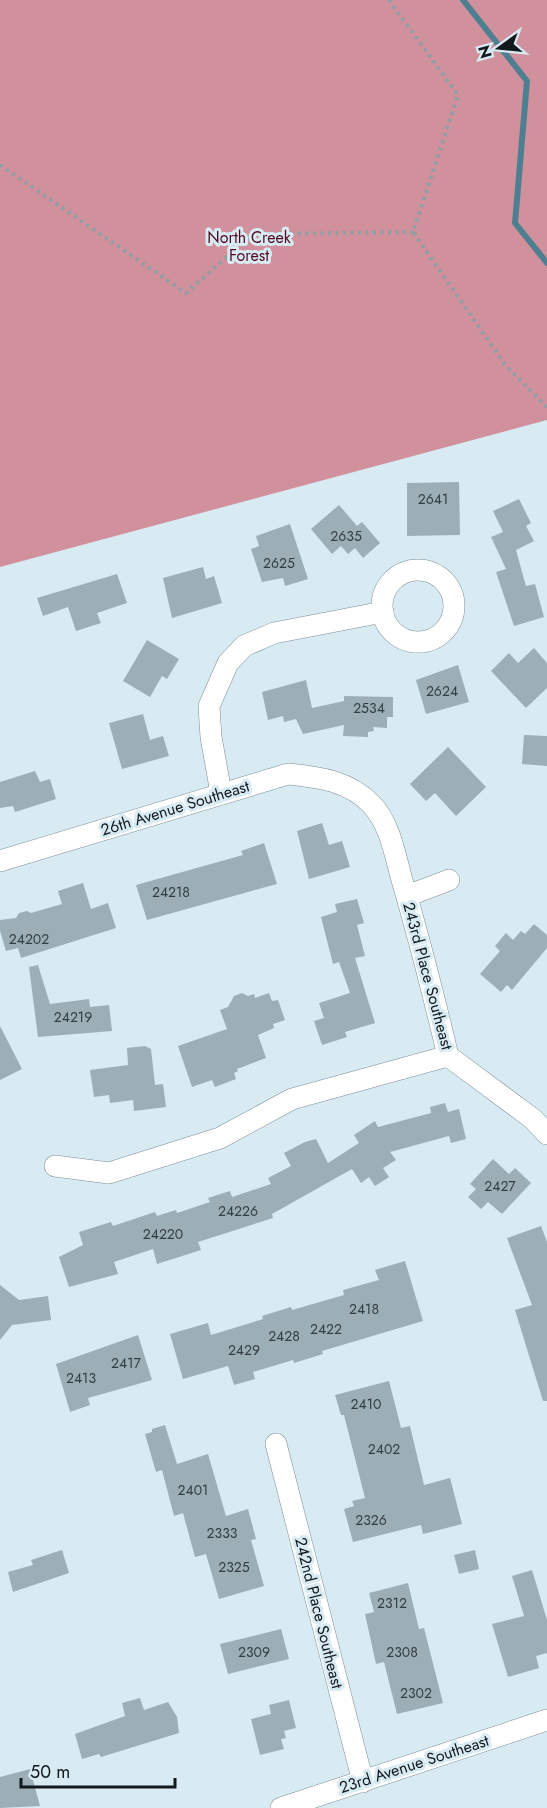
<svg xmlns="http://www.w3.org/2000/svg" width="547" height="1808" viewBox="0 0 547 1808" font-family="Jost,sans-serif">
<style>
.forest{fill:#d0919c}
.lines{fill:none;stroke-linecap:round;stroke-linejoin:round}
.stream{stroke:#4e7f91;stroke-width:6}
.building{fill:#9cafb6}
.minor-casing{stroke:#7c8e95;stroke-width:22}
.path{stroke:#909fa5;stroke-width:4;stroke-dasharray:3 4.5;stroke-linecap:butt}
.minor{stroke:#fff;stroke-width:21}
.labels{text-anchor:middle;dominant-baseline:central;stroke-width:6;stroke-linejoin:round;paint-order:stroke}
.number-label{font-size:14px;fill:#343e42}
.park-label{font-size:16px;fill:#530721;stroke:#d8ebf3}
.street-label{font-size:16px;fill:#12191c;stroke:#d8ebf3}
</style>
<rect width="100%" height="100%" fill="#d8ebf3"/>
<polygon class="forest" points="0,0 547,0 547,420 0,567"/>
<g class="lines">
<polyline class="stream" points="463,0 527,81 515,223 547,263"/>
</g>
<g class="building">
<polygon points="459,482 460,535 407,536 407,483"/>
<polygon points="519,499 531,523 526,526 534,541 516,550 526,586 535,584 544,617 514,626 496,572 506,569 491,537 503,532 493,511"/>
<polygon points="339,505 357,526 362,522 380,543 363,558 355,548 348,554 341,546 332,554 311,529"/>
<polygon points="290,524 308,579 285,586 283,578 262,582 251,549 259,546 256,536"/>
<polygon points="203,567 206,579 214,576 222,603 172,618 163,578"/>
<polygon points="117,574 127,603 97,613 101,623 76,631 68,607 43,616 37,598"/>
<polygon points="147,640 179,659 167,679 162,676 150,697 123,681"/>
<polygon points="534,648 547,663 547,688 526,708 491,671 509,653 518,663"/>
<polygon points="458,665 469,702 426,714 416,680"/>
<polygon points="306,680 312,708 344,701 344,696 393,697 393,717 387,717 387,728 373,727 374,731 368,732 368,737 343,736 344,725 303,734 296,719 284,722 283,716 268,720 262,692"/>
<polygon points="143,714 150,740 163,736 169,756 122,769 109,723"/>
<polygon points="524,735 547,736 547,766 522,764"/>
<polygon points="448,747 486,787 456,816 435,793 426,801 410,784"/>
<polygon points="35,771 40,782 50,779 56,799 15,812 13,806 0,808 0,782"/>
<polygon points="322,823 329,845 342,841 350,867 309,879 297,831"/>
<polygon points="264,843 277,884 147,920 136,885 243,855 241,851"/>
<polygon points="83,883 91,909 108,903 116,928 21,958 18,948 6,951 0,931 0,920 16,918 19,913 27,911 31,913 62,904 58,891"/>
<polygon points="357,899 364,923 357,925 365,956 355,958 375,1023 345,1032 347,1037 322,1045 314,1021 324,1018 319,1003 350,993 339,962 333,964 321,917 337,912 335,904"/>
<polygon points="534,924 547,935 547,948 512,990 507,985 501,992 480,974 500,951 495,946 506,933 513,940 521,931 525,934"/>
<polygon points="38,965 50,1004 89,999 90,1007 109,1005 112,1031 38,1037 29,967"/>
<polygon points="242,993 248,996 254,994 255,998 269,993 272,1001 278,1000 285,1020 273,1024 274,1028 258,1035 266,1058 237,1069 238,1071 234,1073 236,1079 215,1087 212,1080 192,1087 178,1046 227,1029 220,1010 228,1007 234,996"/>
<polygon points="0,1026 22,1069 0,1080"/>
<polygon points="145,1046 151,1049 155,1085 163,1084 166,1107 134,1111 133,1100 110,1103 109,1095 94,1097 90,1070 128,1065 127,1048"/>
<polygon points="445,1103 448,1112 459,1109 466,1139 451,1143 449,1136 390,1152 396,1160 383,1168 389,1177 375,1186 369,1177 361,1183 352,1169 272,1214 273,1218 198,1242 201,1250 157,1264 153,1249 114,1262 118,1274 69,1287 59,1257 83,1245 79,1232 111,1222 113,1226 155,1212 157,1216 176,1210 177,1213 210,1202 208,1198 230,1191 232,1197 271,1184 268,1178 291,1166 284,1153 305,1142 316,1139 328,1163 359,1143 354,1135 375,1121 378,1127 431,1113 430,1107"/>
<polygon points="493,1159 509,1174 515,1168 531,1183 502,1214 488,1202 481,1209 468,1197 476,1189 470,1184"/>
<polygon points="541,1226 547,1242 547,1401 543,1401 515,1310 532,1305 507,1238"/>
<polygon points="405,1261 423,1321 322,1351 323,1354 294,1363 293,1360 253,1372 255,1379 234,1385 228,1366 183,1379 170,1334 208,1323 211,1335 263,1319 262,1316 291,1307 292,1310 344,1295 343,1290 379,1280 375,1270"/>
<polygon points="0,1285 19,1300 48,1296 51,1320 12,1325 0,1340"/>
<polygon points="138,1335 152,1380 88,1398 90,1405 70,1412 56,1364"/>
<polygon points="389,1381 401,1428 410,1426 424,1485 450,1478 462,1524 423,1534 421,1525 353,1542 344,1509 354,1506 352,1501 365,1498 344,1415 341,1415 335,1395"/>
<polygon points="165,1425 177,1464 208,1454 226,1516 248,1509 256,1539 251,1540 264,1586 219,1599 206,1554 195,1557 183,1513 174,1516 162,1470 156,1472 145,1434 152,1432 152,1429"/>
<polygon points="62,1550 69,1573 13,1592 8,1572 33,1565 31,1560"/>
<polygon points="475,1550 479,1569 459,1574 454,1555"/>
<polygon points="532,1570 547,1620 547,1653 536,1656 539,1668 508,1677 492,1624 524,1616 512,1576"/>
<polygon points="408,1583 419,1629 424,1628 443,1703 397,1714 384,1662 376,1664 365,1614 374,1612 369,1593"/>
<polygon points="281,1629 289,1659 228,1674 220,1644"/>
<polygon points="140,1698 144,1710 168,1702 177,1717 179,1733 101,1757 99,1754 82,1759 75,1734 125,1716 122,1703"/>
<polygon points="289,1700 296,1728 284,1731 286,1738 281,1739 284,1749 260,1755 251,1719 271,1714 269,1705"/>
<polygon points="30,1769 40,1806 0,1808 0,1777"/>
</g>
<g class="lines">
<defs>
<g id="minor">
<circle cx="418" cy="606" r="36"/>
<polyline points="221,793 211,737 209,706 228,663 244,646 274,633 383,612"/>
<path d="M0,861L288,774C319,777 349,781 371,804C390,823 395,855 402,880C419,938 434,997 448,1056L533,1119L547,1134"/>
<polyline points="407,896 449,880"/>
<polyline points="55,1166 109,1173 220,1138 292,1099 448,1056"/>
<polyline points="276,1444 363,1782"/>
<polyline points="281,1808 547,1720"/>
</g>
</defs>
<use href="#minor" class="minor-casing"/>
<g class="path">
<polyline points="389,0 458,95 413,232 506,366 547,407"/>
<polyline points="0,165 186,293 253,234 413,232"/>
</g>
<use href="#minor" class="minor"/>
</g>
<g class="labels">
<g class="number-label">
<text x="433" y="499">2641</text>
<text x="346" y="536">2635</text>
<text x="279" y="563">2625</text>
<text x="442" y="691">2624</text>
<text x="369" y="708">2534</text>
<text x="171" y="892">24218</text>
<text x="29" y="939">24202</text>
<text x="73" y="1017">24219</text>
<text x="500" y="1186">2427</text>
<text x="238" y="1211">24226</text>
<text x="163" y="1234">24220</text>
<text x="364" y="1309">2418</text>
<text x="326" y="1329">2422</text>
<text x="284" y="1336">2428</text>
<text x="244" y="1350">2429</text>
<text x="126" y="1363">2417</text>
<text x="81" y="1378">2413</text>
<text x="366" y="1404">2410</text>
<text x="384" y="1449">2402</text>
<text x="193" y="1490">2401</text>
<text x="371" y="1520">2326</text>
<text x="222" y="1533">2333</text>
<text x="234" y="1567">2325</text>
<text x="392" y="1603">2312</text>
<text x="254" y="1652">2309</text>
<text x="402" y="1652">2308</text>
<text x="416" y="1693">2302</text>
</g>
<g class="park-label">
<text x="249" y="237">North Creek<tspan x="249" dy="18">Forest</tspan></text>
</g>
<g class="street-label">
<text transform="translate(175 808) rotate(-17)">26th Avenue Southeast</text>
<text transform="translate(428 976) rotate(75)">243rd Place Southeast</text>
<text transform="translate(319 1613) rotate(76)">242nd Place Southeast</text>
<text transform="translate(414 1764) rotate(-18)">23rd Avenue Southeast</text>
</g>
</g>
<g transform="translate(499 48) rotate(255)" stroke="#d8ebf3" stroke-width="4.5" paint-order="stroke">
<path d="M0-4.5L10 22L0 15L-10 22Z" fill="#12191c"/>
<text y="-9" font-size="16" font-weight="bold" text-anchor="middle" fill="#12191c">N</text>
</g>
<path d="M21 1778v9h154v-9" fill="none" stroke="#12191c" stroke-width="3"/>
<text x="30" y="1778" font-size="18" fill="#12191c" stroke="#d8ebf3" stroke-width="4.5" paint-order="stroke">50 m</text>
</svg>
